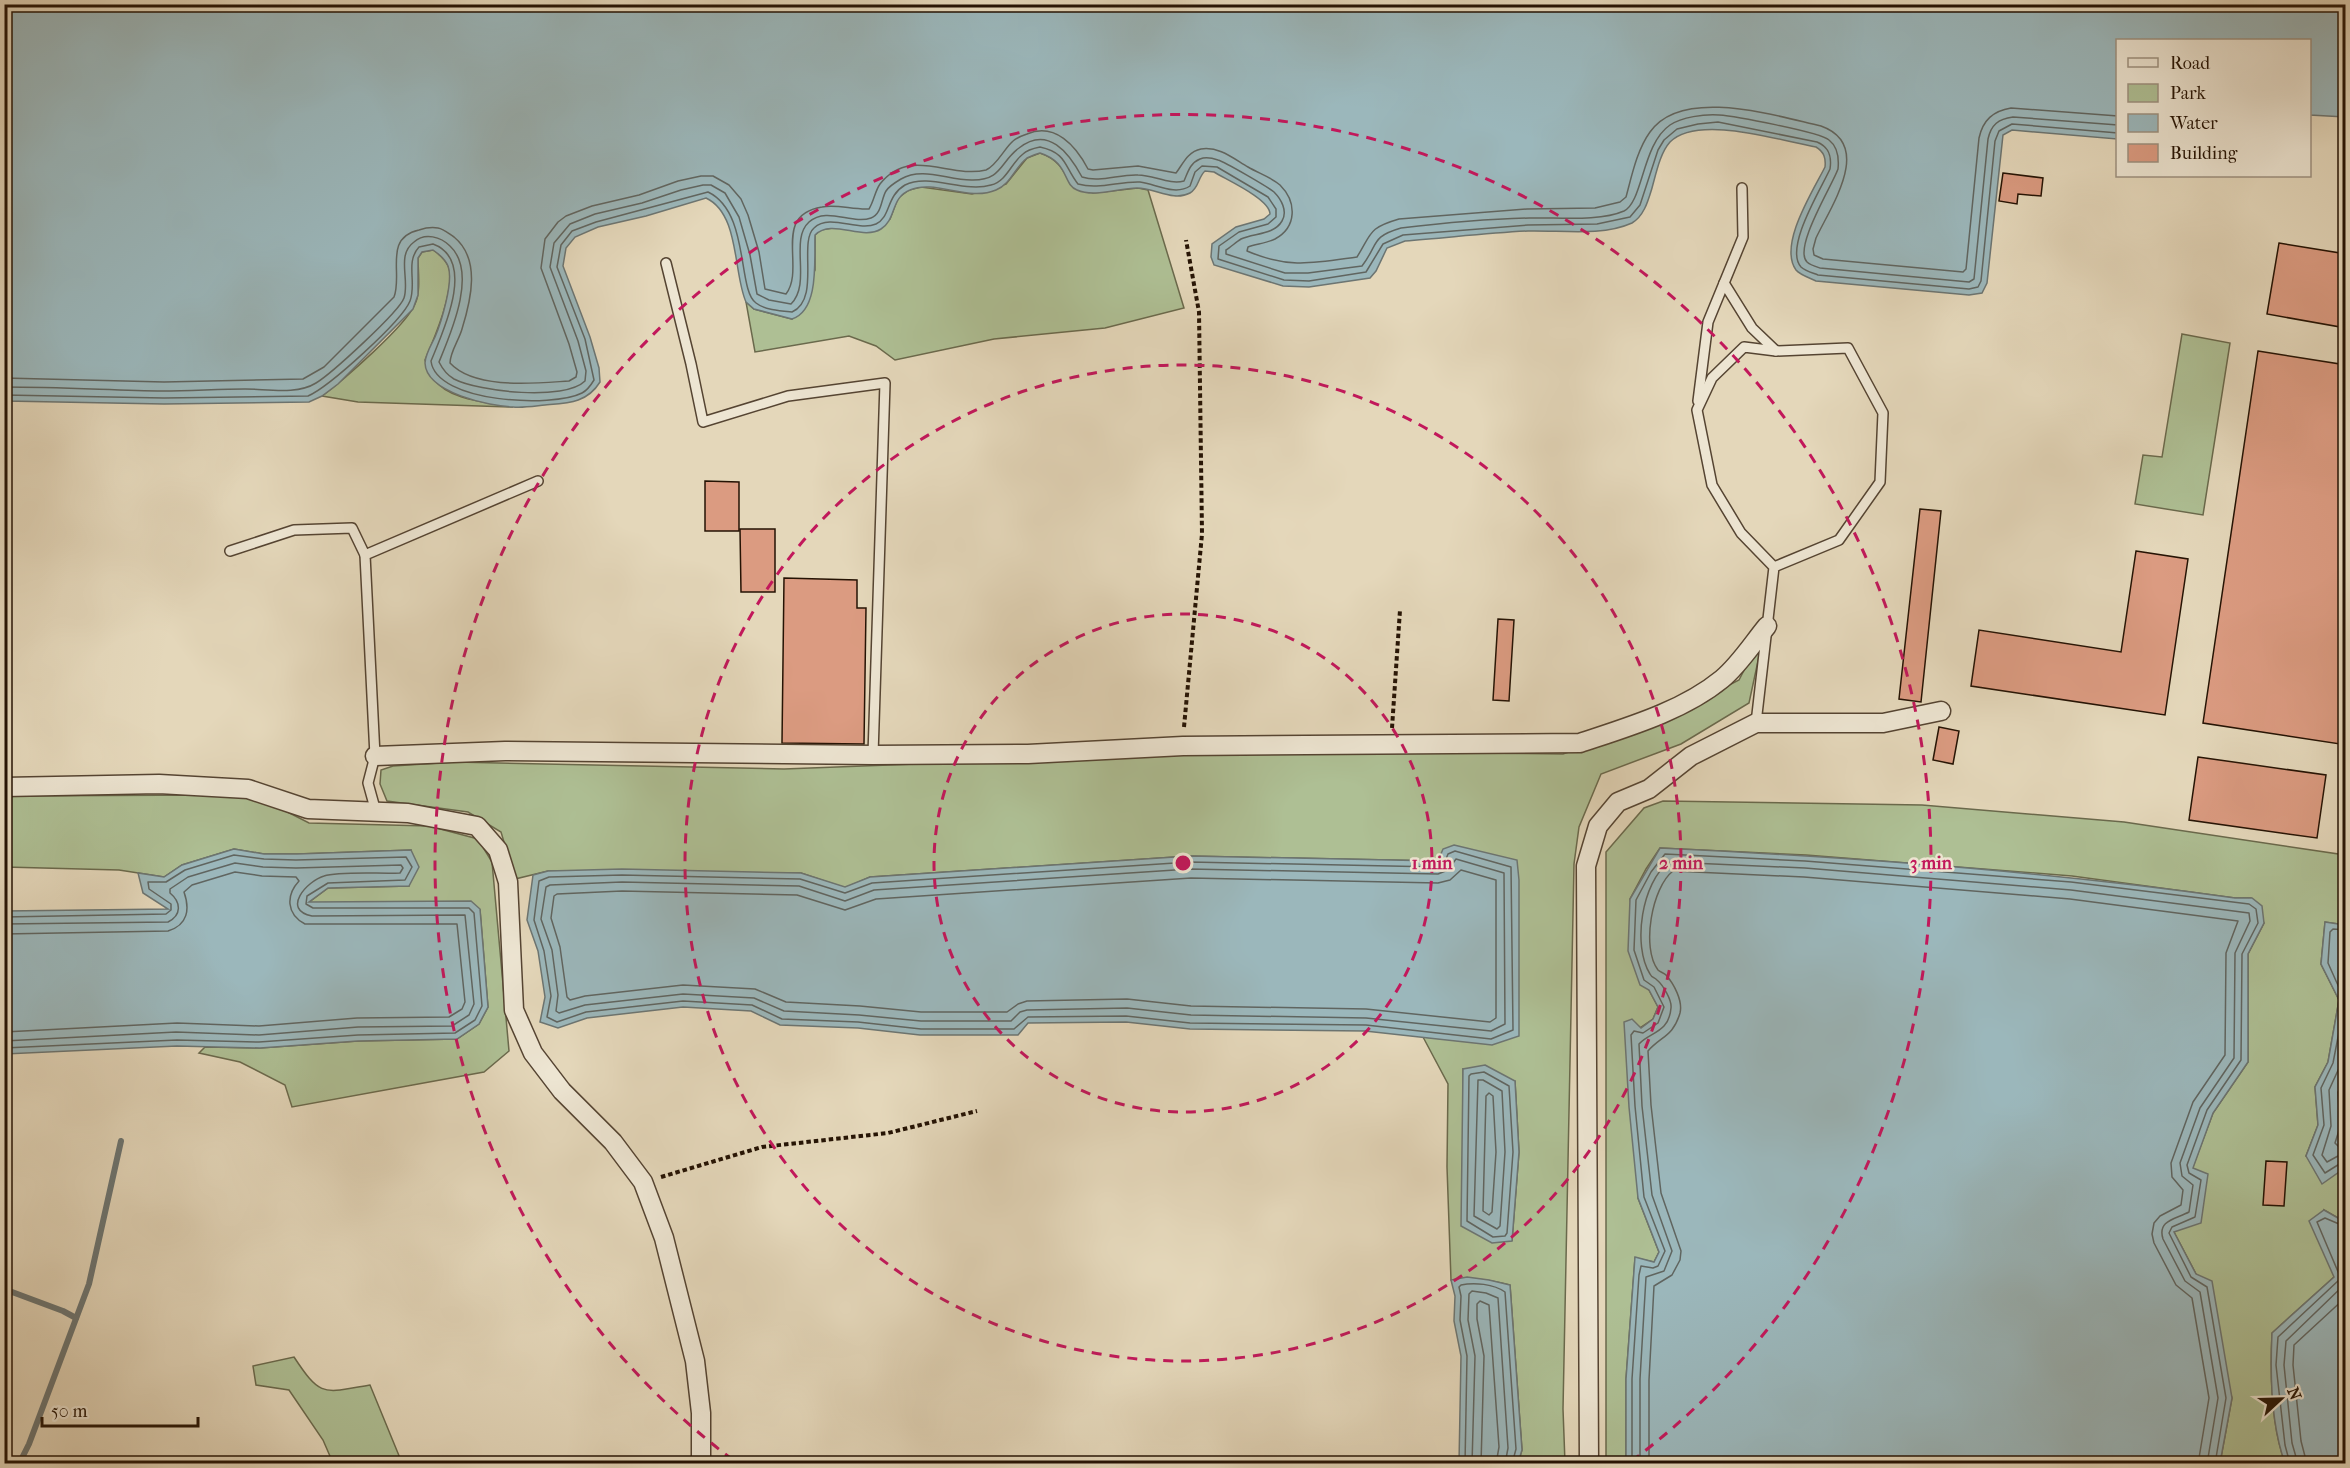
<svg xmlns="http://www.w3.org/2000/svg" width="2350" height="1468" viewBox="0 0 2350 1468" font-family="'IM FELL French Canon',serif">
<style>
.green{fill:#aebf94;stroke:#6a694c;stroke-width:1.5;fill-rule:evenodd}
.water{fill:#9bb7bb;stroke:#6c7572;stroke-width:1.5}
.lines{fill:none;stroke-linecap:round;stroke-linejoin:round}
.shore{stroke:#606560;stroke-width:1.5}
.stream{stroke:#6c7572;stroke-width:6}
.building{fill:#db9b81;stroke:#251304;stroke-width:1.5}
.service-casing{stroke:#554432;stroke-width:12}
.minor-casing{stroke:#554432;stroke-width:21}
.path{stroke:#251304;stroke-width:4;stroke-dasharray:4.5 3;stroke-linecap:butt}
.service{stroke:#ede5d2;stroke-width:9}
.minor{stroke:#ede5d2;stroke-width:18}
.ring{fill:none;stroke:#c2185b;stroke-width:3;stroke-dasharray:10 8}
.centre{fill:#c2185b;stroke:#ede5d2;stroke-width:3}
.ring-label{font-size:18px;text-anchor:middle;font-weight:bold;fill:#c2185b;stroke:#ede5d2;stroke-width:5;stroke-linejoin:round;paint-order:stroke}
</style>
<rect width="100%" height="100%" fill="#e4d7ba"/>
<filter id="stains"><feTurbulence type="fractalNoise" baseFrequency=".00333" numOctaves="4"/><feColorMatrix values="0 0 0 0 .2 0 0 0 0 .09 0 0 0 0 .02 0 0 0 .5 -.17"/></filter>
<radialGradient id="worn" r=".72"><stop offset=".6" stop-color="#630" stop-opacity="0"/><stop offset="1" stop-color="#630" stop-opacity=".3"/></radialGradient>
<g class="green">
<path d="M1040,153C1058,159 1063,169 1071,185L1093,193L1138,188L1148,190L1184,308L1105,328L994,339L895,360L876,346L849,336L755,352L746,302L754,309L792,319L815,270V235L820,230L890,219L898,198L909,190L921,187L972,194L1006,184L1027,158Z"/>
<path d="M433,250C439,254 446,260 449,268C455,290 434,339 425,360C427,366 429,373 433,378C449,401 488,402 513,407L358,402L322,396C342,381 406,326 415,304C421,292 418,271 418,258L422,252Z"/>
<polygon points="2182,334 2230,343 2203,515 2135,504 2143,455 2162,457"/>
<path d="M1761,647L1749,703L1681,744L1601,774L1579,827L1574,864L1563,1409L1565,1463H1518L1522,1450L1510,1285C1490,1280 1472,1277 1451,1280L1447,1167L1448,1084L1423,1037L1455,1040L1439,861L1190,856L870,877L845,888L801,873L548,871L515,879L501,832L468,812L387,801L380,784L381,770L393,766L455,762L784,769L1126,756L1383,752L1563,754L1660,721L1739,680L1755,649ZM1463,1069L1515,1081L1519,1152L1512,1241L1463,1111Z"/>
<polygon points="213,795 264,800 309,823 429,826 478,839 492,862 509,1051 484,1072 292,1107 285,1085 240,1062 199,1053 205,1047 260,1048 358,1041 457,1039 479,1024 488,1007 480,910 308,903 328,888 409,886 411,850 297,854 264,854 234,849 182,865 164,877 119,870 5,867 5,796"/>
<path d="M1663,801L1922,805L2124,822L2345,855V925L2325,922L2321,964L2339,1000L2328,1062L2315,1087L2318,1125L2306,1156L2345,1167V1222L2324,1210L2334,1277L2272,1333C2270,1374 2271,1425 2285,1463H2220L2232,1398L2196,1274L2174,1232L2192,1169L2213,1113L2248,1062V954L2264,923L2251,898H2235L2072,876L1806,855L1660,848L1646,869L1630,899L1649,990L1658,1007L1653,1019L1640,1028L1638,1198L1659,1252L1654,1262L1635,1258L1626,1379V1463H1606V852L1644,808Z"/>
<path d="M294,1357C321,1398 323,1393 370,1385L402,1463H333L323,1440L289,1390L256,1385L253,1366Z"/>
</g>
<g class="water">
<path d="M5,4H2345V117L2310,115V40H2118L2117,139L2012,130L2003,135L1987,283L1982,293L1969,295L1816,281C1810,278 1800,275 1796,270C1778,245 1813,191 1825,167C1826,158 1824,152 1816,147C1781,141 1698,114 1670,142C1660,153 1656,174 1652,188C1648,201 1644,216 1632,223C1601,237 1560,230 1528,231C1487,233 1446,238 1405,241L1387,248L1376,271L1370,278L1309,287L1283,286L1214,265L1211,257L1212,244L1236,227L1264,219L1270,214C1270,199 1227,180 1214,172L1205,171C1198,177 1199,188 1190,193C1173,202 1155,188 1137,188C1118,188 1095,198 1077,190C1063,185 1069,162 1040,153C1036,154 1031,156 1027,158C1015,167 1011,184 996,190C968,202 935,179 910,190C890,198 897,219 881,229C862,241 832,218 815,235C814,258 820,310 792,319L754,309L746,302C733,273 740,214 706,198L646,216L598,227L575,237L566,248L563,266L590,337L599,368L600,382C587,403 568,403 545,405C535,406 523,408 513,407C490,406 426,393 425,363C425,355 431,345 435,337C441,323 454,281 448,266C445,259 439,254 433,250L422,252L418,258V295L413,309L338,384L322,396L309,402L164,404L5,401Z"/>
<polygon points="1454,845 1517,860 1519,880 1519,1036 1492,1045 1365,1031 1190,1029 1126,1022 1028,1023 1018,1035 920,1035 858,1028 780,1025 751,1011 683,1007 587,1018 558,1028 540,1022 545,997 538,951 527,920 533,875 548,871 622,869 801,873 845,887 870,877 1190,856 1438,861 1443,849"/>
<path d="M1660,848C1853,857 2045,871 2235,898H2252L2262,906L2264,923L2248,954V1062L2213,1113L2193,1168L2208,1174L2201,1223L2174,1232L2196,1274L2212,1281L2232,1398L2220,1463H1626V1379L1635,1257L1654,1262L1659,1252L1638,1198L1629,1107L1624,1022L1632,1019L1641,1028L1653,1019L1658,1007L1649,990L1640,985L1628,951L1630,899Z"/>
<polygon points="234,849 264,854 297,854 411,850 419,867 409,886 328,888 309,902 471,901 480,909 488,1007 479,1024 457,1039 358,1041 260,1048 177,1046 5,1054 5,911 168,909 143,893 138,873 164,877 182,865"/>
<polygon points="2325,922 2345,925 2346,1167 2322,1184 2306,1156 2318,1125 2315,1087 2328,1062 2339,1000 2321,964"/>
<polygon points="1485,1065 1515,1081 1519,1152 1512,1241 1492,1243 1461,1226 1463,1069"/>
<path d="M2324,1210L2345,1222V1463H2285C2271,1425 2270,1374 2272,1333L2334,1277L2309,1221Z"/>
<polygon points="1467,1277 1489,1280 1510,1285 1522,1450 1518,1463 1459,1463 1461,1356 1454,1321 1455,1296 1451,1280"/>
</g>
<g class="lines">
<g class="shore">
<path d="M4,378L164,382L303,379L324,367L394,297C403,274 383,238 419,230C425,228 432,227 438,228C444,229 449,234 454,237C481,259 471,300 462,329C459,340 450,352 450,363C475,390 536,383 569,381L576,377L577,372L569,344L541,268L545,239L558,222L566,216L592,206L639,195L678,181L701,176H713L729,185L741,199L748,215L759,252L765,289L786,294C806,268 771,215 822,207C837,204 853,210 869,209C874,201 875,191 880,184C910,146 950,179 986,170C996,166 1003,151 1011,143C1015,138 1021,136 1027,134C1055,122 1076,146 1088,169L1093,170L1138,166L1176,173C1183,164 1187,152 1201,149C1219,146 1234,159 1248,167C1258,173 1271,177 1280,185C1297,202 1297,227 1275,239C1267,243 1257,244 1248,247L1247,251C1289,269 1314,263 1357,257C1372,233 1368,228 1399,219L1527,209L1595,208L1620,202L1626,197C1632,175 1637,150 1650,132C1682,86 1776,116 1821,126C1874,145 1831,206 1816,238L1813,249L1814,255L1823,259L1963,272L1966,269L1979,138C1983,120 1993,111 2011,108L2118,116"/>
<path d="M4,387C57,387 110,390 163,391C191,391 218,389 245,389C267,389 297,395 316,383C331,374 399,312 404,298C410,280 396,255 414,242C425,232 441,237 450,246C478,272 451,333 439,362C442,368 447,375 454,379C479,392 565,401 585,381L586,371L578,341L550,267L554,243L570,224L595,214L642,203L681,190L703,185H711L725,193L739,217L750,255L757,294L769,300L791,304C812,283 789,240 809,222C827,206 852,225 871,218C882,214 881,199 886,191C889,186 896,182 901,179C923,166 949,181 973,180C1002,180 1000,162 1019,148C1048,125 1069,153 1082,177C1100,183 1119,174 1138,175C1154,175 1169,185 1184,181C1188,172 1190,163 1200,159C1205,157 1212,158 1218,160C1225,162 1268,187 1274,192C1281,199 1288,211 1282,221C1274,235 1254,233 1241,239C1236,242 1231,247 1226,250V254L1285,273H1308L1362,266C1379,244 1370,237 1401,228C1443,223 1487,219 1529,218C1556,217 1599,222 1624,211C1643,202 1642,144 1670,125C1682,117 1704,114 1719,115C1734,116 1820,132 1829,140C1838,147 1839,159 1838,169C1832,186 1793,248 1807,262C1810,265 1817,267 1820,268L1969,282L1974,279L1988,139C1991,125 1998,119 2013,117L2118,125"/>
<path d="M4,395L164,398L308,396C329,387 402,321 410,301C417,283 405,262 419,247L433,244C477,260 443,332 431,361C436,403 553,408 582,393C588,390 591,385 594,380L585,339L557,267L561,245L572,231L596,222L708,192C750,212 737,290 756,303C765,310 781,311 792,312C821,299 798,242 814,228C830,213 858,232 876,224C891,217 886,196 905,185C929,173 964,193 991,185C1007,181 1011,163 1023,154C1027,150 1035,148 1040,147C1067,153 1064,166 1078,184C1099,190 1119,181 1140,182C1156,184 1175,196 1190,186L1195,172L1202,166L1217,167L1268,197L1276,209V217L1268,224L1239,232L1219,246L1218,259L1284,280L1309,281L1366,272L1383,244L1403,235L1528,225L1597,224L1630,217L1640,205L1658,150L1664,140L1677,129L1698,124L1718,122L1817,142C1829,147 1832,156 1830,169C1821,189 1784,248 1801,267C1805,271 1813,273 1818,275L1969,289L1978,287L1981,281L1995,141L1999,131L2012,124L2118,133"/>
<polygon points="1455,851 1511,867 1513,1030 1491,1039 1366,1025 1190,1023 1126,1016 1028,1017 1014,1029 921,1029 858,1022 782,1019 752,1005 683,1001 586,1012 557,1022 547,1017 551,996 544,951 534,920 539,881 549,877 622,875 800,879 845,893 872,883 1190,862 1438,867 1444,864 1448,854"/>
<polygon points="1456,859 1504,873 1505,1024 1491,1031 1366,1018 1191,1015 1127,1008 1027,1010 1020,1012 1011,1021 921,1021 859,1015 784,1011 754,998 683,994 585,1005 559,1013 556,1011 558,995 552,950 541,919 546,887 550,885 622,882 799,886 845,901 874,890 1190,869 1438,874 1448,870"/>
<polygon points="1461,870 1496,880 1496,1018 1490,1022 1366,1009 1191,1006 1127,999 1027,1001 1018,1004 1007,1012 921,1012 860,1006 786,1002 755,989 683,985 585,996 570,1000 567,997 560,947 551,918 554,896 557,894 622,891 797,895 845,910 876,899 1191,878 1438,883 1450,880"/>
<polyline points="4,917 166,914 171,910 171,904 149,889 148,882 166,882 185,870 234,855 264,859 296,860 406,857 412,867 405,880 328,883 307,896 306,904 313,908 469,908 474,913 482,1006 475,1020 455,1033 358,1035 259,1042 177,1040 4,1048"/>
<path d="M4,924L168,922C182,915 181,902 170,893V889L188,877L235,863L263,867L296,868L401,865L403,868L400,873C382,874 339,871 324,876C307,881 281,910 312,916L465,915L474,1004L469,1015L452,1026L358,1027L259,1035L176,1032L4,1041"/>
<polyline points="2346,930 2333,929 2330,932 2328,963 2345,1001 2333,1063 2321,1088 2324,1125 2313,1155 2325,1173 2341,1163 2346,1162"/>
<path d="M4,934L168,931C188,925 190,909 184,892L192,885L235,872L262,876L296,877L299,881C286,895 286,914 305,924H457L465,1002L462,1009L449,1017L357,1018L259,1026L177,1023L4,1032"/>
<polyline points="2346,1039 2340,1066 2329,1090 2331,1126 2322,1155 2327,1162 2338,1156 2346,1155"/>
<polygon points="1484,1072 1509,1086 1513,1152 1507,1233 1505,1236 1493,1237 1467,1221 1469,1076 1471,1074"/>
<polyline points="2346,1076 2338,1092 2340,1127 2335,1143 2338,1146 2346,1146"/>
<polygon points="1478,1080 1483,1080 1502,1091 1505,1152 1500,1226 1497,1229 1474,1216"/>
<polygon points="1489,1093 1493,1096 1496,1152 1492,1212 1489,1215 1483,1211 1486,1096"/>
<path d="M1465,1464L1467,1356L1460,1320L1461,1296L1459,1287L1461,1285C1474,1282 1494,1284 1505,1292L1516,1449L1512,1464"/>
<polyline points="1472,1464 1475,1356 1468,1320 1469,1294 1472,1291 1486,1293 1498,1298 1508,1448 1505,1464"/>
<polyline points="1481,1464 1484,1356 1477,1319 1477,1304 1480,1301 1489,1305 1499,1447 1496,1464"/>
<polyline points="1632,1464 1632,1379 1639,1275 1641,1266 1653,1268 1658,1266 1665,1251 1644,1197 1635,1106 1631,1035 1634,1031 1643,1033 1658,1023 1664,1007 1654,987 1644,980 1634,950 1636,900 1651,872 1665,854 1805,861 2071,882 2249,904 2256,909 2258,923 2242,954 2241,1060 2207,1110 2187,1165 2189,1173 2201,1180 2195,1217 2172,1227 2169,1233 2191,1277 2207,1287 2226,1398 2215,1464"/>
<path d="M1640,1464V1379L1646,1277L1664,1271L1672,1251L1652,1195L1642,1106L1639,1044C1650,1032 1669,1033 1671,1008C1672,1000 1663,985 1657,980C1654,977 1652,978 1650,974C1632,945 1642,882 1669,862L1805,868L2071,890L2249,913L2250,921L2235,953L2234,1058L2200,1108L2180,1163L2182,1176L2193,1185L2189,1212C2176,1219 2157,1220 2163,1239L2185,1281L2200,1292L2218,1398L2207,1464"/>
<path d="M1649,1464V1380L1654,1286L1672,1275L1680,1260L1681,1251L1661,1193L1651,1105L1648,1051C1661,1036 1673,1037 1680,1013C1683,1001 1674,984 1666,975C1664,973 1660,972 1658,970C1641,948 1652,887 1673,871L1804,877L2070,899L2238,921L2226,953L2225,1055L2193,1102L2171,1163L2172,1177L2183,1190L2181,1205L2160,1216L2154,1223L2152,1234L2154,1243L2176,1285L2192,1298L2209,1398L2198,1464"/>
<polyline points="2290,1464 2285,1445 2276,1365 2278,1337 2339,1280 2339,1274 2317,1222 2325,1218 2346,1227"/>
<polyline points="2298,1464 2292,1443 2284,1365 2286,1341 2346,1283"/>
<polyline points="2307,1464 2301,1441 2293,1365 2294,1345 2346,1297"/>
</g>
<g class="stream">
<polyline points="4,1289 63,1311 76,1318"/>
<polyline points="19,1464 29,1444 89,1284 121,1141"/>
</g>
</g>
<g class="building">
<polygon points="2003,173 2043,178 2041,196 2018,194 2017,204 1999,201"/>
<polygon points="2279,243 2346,254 2346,328 2267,314"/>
<polygon points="2258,351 2346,365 2346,710 2340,744 2203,723"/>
<polygon points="705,481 739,482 739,531 705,531"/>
<polygon points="1920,509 1941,511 1921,702 1899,699"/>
<polygon points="740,529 775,529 775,592 741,592"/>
<polygon points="2136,551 2188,559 2165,715 1971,686 1979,630 2121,652"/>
<polygon points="784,578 857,580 857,608 866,608 864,744 782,743"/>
<polygon points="1498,619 1514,620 1509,701 1493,700"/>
<polygon points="1939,727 1959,731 1953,764 1933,760"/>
<polygon points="2198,757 2326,775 2317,838 2189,820"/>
<polygon points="2266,1161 2287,1162 2284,1206 2263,1205"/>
</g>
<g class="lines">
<defs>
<g id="service">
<polyline points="666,263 691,364 703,422 788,396 885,383 873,755"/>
<polyline points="1724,283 1752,328 1776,351"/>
<polyline points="1698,401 1708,322 1743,237 1742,188"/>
<polyline points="230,551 294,530 352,528 365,555"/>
<polyline points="1756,723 1774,567 1839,540 1880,482 1883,413 1848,348 1776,351 1744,347 1712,378 1697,410 1712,485 1741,533 1774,567"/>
<polyline points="376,812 368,783 375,756 365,555 538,481"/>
</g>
<g id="minor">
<path d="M375,756L505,751L873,755L1028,754L1183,746L1580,743C1628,727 1683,711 1722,679C1739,665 1753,643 1767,626"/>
<polyline points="4,787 159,784 248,789 308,809 408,813 477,826 498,850 508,882 514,1010 533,1053 562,1091 613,1142 643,1182 664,1238 695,1361 701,1413 701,1464"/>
<polyline points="1589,1464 1586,866 1598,826 1618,802 1649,789 1691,756 1756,723 1883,723 1941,711"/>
</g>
</defs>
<use href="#service" class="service-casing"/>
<use href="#minor" class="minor-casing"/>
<g class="path">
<polyline points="1184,727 1202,534 1199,312 1186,240"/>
<polyline points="1392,728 1400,610"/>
<polyline points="661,1177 762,1147 888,1133 977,1111"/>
</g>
<use href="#service" class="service"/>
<use href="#minor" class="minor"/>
</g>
<g class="ring">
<circle cx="1183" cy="863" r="249"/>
<circle cx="1183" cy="863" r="498"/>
<path d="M733 1460A748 748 0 1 1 1633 1460"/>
</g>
<circle cx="1183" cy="863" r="9" class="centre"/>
<g class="ring-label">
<text x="1432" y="869">1 min</text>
<text x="1681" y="869">2 min</text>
<text x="1931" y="869">3 min</text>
</g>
<rect width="2350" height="1468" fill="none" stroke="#e4d7ba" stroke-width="24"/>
<rect x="6" y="6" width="2338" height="1456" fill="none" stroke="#251304" stroke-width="3"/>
<rect x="12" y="12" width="2326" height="1444" fill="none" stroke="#251304" stroke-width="1.5"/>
<rect x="2116" y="39" width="195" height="138" fill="#ede5d2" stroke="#9d9180" stroke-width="1.5"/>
<rect x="2128" y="58" width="30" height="9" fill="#ede5d2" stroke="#9d9180" stroke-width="1.5"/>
<text x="2170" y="69" font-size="18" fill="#251304">Road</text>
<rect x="2128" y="84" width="30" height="18" fill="#aebf94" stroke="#9d9180" stroke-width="1.5"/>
<text x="2170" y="99" font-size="18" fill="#251304">Park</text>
<rect x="2128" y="114" width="30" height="18" fill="#9bb7bb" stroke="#9d9180" stroke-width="1.5"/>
<text x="2170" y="129" font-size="18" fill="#251304">Water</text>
<rect x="2128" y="144" width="30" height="18" fill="#db9b81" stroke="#9d9180" stroke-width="1.5"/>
<text x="2170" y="159" font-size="18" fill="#251304">Building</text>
<g transform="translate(2281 1399) rotate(68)" stroke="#ede5d2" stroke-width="4.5" paint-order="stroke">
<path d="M0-4.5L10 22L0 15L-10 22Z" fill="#251304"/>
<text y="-9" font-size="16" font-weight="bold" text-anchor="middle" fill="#251304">N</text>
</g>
<path d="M42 1417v9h156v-9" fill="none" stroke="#251304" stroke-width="3"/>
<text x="51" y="1417" font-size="18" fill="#251304" stroke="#ede5d2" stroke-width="4.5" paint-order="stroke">50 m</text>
<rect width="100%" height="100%" filter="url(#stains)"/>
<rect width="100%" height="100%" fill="url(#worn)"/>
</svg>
